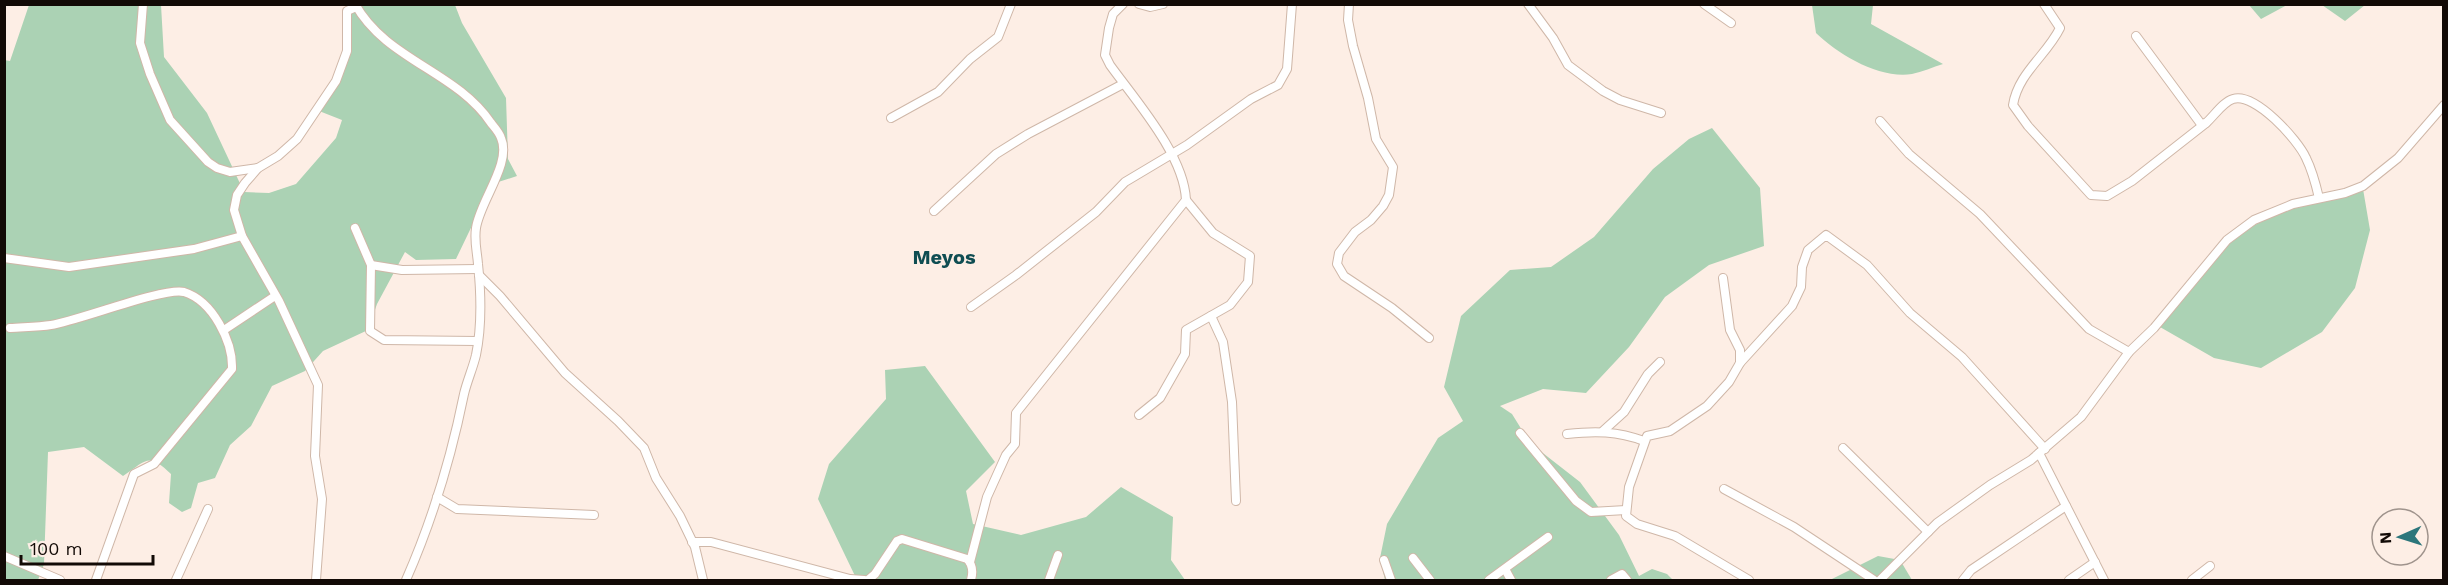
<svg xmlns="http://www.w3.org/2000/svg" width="2448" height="585" viewBox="0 0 2448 585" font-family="'Work Sans',sans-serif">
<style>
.green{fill:#abd2b4}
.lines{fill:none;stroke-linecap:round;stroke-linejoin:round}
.minor-casing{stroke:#cfb7a8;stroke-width:10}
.minor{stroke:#fff;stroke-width:8}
.labels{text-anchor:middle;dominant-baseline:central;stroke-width:6;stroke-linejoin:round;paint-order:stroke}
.quarter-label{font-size:20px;font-weight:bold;fill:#0f4d52;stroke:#fdeee5}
</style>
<rect width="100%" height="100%" fill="#fdeee5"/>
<g class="green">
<path d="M29,5H161L164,57L207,113L244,192L269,193L296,184L336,138L342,120L314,109L334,83L346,51L347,5H455L462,23L506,98L508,159L517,176L492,184L456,259L416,260L405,252L377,304L368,330L323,351L305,371L272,386L251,426L230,445L215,478L198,483L191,508L182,512L169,503L171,474C148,452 147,460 123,476L84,447L48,452L44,564L38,580H5L4,60L10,61Z"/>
<path d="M1812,5H1873L1871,24L1943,64C1933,67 1922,72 1912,74C1879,79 1839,55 1816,33Z"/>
<polygon points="2249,5 2287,5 2261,19"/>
<polygon points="2322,5 2365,5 2345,21"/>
<polygon points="1712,128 1760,188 1764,246 1709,265 1665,297 1629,347 1586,393 1543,389 1500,406 1512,414 1530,443 1580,482 1619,535 1639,576 1652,569 1667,574 1673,580 1385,580 1380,558 1387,524 1438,438 1463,421 1444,387 1461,316 1510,270 1551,267 1594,237 1653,169 1689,139"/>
<path d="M2362,183L2370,230L2355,288L2322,332L2261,368L2214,358L2160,327C2182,300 2203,269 2228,245C2261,213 2320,198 2362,183Z"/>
<polygon points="925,366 995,462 966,491 973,524 1021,535 1086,517 1121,487 1173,517 1171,560 1185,580 857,580 818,499 829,464 886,399 885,370"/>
<polygon points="1878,556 1900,560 1912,580 1830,580"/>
</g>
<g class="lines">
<defs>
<g id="minor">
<polyline points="143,4 140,43 150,74 170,120 208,162 217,168 230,172 258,168"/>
<path d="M355,4C386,60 456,71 491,123C494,127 499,132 501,138C512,163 480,201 476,228C474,241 477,251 478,264C481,293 482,326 476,355C473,368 467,381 464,394C451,458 432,521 406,580"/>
<polyline points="1139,4 1150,7 1163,4"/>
<polyline points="1349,4 1348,20 1353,46 1368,98 1376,139 1393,167 1389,195 1383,206 1371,220 1355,232 1339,253 1337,264 1344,276 1392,308 1429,338"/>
<polyline points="1528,4 1553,38 1568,65 1603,91 1620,100 1661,113"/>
<polyline points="1704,4 1731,23"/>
<path d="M2044,4L2060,28C2047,55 2018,73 2013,105L2028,126L2091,195L2107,196L2132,181L2206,123"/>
<path d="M2136,36L2201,124L2206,123C2214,116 2223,102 2233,99C2255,92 2298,140 2306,158C2312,170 2316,185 2319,198"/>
<polyline points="891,118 938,92 970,59 998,37 1011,4"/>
<polyline points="1880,121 1909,154 1980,214 2089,329 2129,352"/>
<polyline points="934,211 996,154 1028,134 1123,84"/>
<polyline points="355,228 371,265 370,331 384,340 477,341"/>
<polyline points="4,258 69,267 194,249 242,236"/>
<polyline points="371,265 402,270 478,269"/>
<polyline points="479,275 500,296 565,373 618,421 644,448 656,478 680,516 695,547 703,580"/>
<polyline points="1723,278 1730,330 1740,350 1740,363 1729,382 1707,406 1670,431 1647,436 1629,487 1626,516 1637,524 1675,536 1749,580"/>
<polyline points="971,307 1016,275 1096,212 1125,182 1187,145 1251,99 1278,85 1287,69 1292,4"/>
<polyline points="1211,316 1223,342 1232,402 1236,501"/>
<path d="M10,328C23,327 38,327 51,325C78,321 164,287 184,292C213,301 233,342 232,369L154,464L134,474L96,580"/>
<polyline points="224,330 275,296"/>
<polyline points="1740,363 1792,306 1801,287 1802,267 1808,250 1826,235 1867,265 1910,313 1962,357 2045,449"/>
<polyline points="1139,415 1160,398 1185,354 1186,330 1230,305 1248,282 1250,256 1213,233 1186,200"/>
<polyline points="1603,431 1624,412 1648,374 1660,362"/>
<polyline points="1520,433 1576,501 1591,512 1626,510"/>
<path d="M1567,434C1595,431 1617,431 1644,441"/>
<polyline points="1843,448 1928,532"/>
<polyline points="2039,453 2104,580"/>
<polyline points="1724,489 1794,527 1874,580"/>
<polyline points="437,497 457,509 594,515"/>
<polyline points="692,542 711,542 850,579 864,580"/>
<polyline points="4,556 60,580"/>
<polyline points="1413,558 1430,580"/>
<polyline points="1384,560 1391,580"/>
<path d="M970,562L987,497L1006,455L1015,444L1016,413L1186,200C1184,155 1136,101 1110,65L1105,55L1109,28L1113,14L1123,4"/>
<polyline points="1505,569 1511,580"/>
<polyline points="176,580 208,509"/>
<polyline points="316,580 322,499 315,456 318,385 279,301 242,236 234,210 237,195 245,183 258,168 278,156 297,139 336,81 347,51 347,11 356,7"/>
<path d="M868,580L875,574L897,541L902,539L967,559C973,565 973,573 971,580"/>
<polyline points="1049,580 1058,555"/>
<polyline points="1489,580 1548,537"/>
<polyline points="1611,580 1622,574 1627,580"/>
<polyline points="1880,580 1937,523 1990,485 2031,460 2081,417 2129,352 2154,328 2227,240 2254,220 2293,204 2345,193 2363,186 2398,158 2444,105"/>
<polyline points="1963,580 1971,570 2066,506"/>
<polyline points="2069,580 2095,562"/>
<polyline points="2192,580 2210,566"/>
</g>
</defs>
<use href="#minor" class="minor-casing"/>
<use href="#minor" class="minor"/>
</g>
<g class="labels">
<g class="quarter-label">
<text x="944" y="257">Meyos</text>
</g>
</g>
<rect width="2448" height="585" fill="none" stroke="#120a06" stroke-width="12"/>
<g transform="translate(2400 537) rotate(267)"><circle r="28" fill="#fdeee5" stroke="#9f938c" stroke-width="1.5"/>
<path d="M0-4.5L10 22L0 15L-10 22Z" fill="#2c767b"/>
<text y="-9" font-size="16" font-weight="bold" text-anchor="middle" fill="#120a06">N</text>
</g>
<path d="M21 555v9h132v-9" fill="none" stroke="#120a06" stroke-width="3"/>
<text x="30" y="555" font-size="18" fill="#120a06" stroke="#fdeee5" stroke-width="4.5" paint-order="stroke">100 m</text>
</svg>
